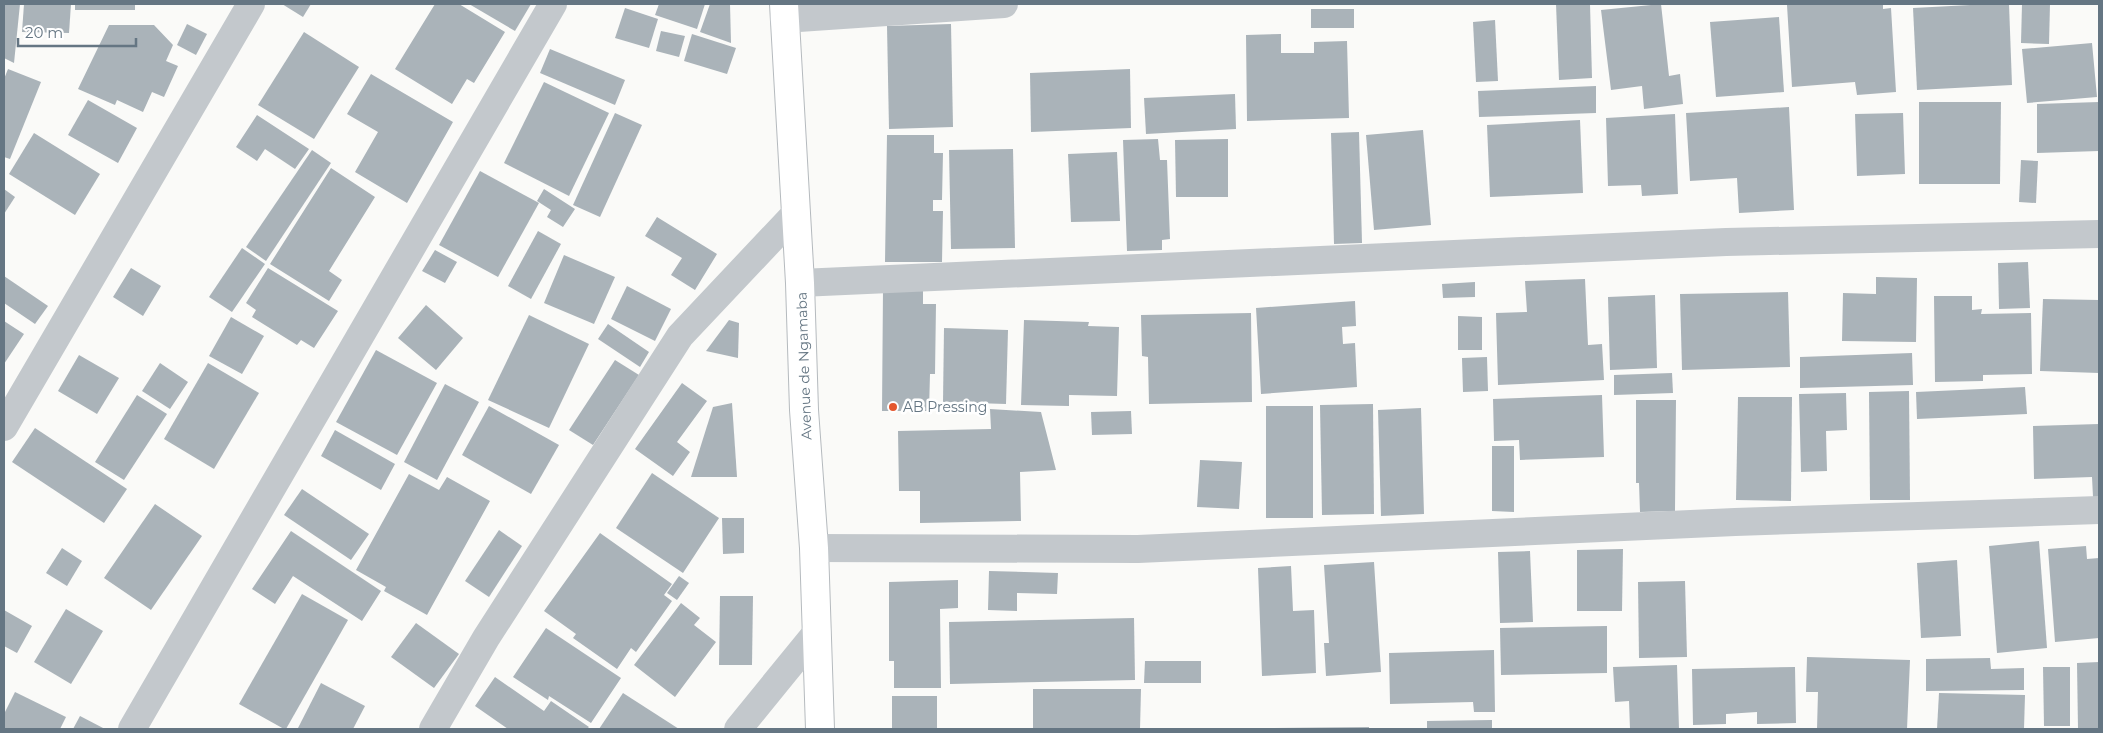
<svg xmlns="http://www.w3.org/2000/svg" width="2103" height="733" viewBox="0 0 2103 733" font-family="Montserrat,sans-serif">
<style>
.building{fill:#aab3b9}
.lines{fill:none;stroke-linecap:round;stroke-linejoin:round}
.major-casing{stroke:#b5babe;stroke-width:30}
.minor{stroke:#c3c8cc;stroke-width:28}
.major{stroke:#fff;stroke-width:28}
.poi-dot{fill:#e4572e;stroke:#fff;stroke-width:2}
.labels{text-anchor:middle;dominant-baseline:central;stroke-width:5;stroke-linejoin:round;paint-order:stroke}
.street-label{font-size:14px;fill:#657683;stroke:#fff}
.poi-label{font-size:14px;fill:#657683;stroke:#fff;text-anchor:start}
</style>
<rect width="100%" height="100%" fill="#fafaf8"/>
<g class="building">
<polygon points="4,4 20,4 14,63 4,58"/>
<polygon points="24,4 71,4 69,33 22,32"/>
<rect x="75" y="4" width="60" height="6"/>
<polygon points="282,4 311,4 303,17"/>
<polygon points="435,4 459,4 505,32 474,83 467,79 452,104 395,69"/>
<polygon points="469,4 531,4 515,31"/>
<polygon points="659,4 705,4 697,29 655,15"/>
<polygon points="710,4 730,4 731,43 700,32"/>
<polygon points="1556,4 1590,4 1592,78 1559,80"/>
<polygon points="1661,4 1669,76 1680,74 1683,104 1644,109 1642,86 1611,90 1601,10"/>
<polygon points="1807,4 1883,4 1883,9 1891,8 1896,92 1857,95 1855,82 1792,87 1787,5"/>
<polygon points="1989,4 2009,4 2012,85 1917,90 1913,8"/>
<polygon points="2022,4 2050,4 2049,44 2021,43"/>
<polygon points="625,8 658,19 649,48 615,38"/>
<rect x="1311" y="9" width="43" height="19"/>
<polygon points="1779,17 1784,92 1716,97 1710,22"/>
<polygon points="1495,20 1498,81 1476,82 1473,22"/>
<polygon points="187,24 207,34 196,55 177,45"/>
<polygon points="951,24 953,127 889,129 887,26"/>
<polygon points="109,25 154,25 173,45 166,61 178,66 164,97 152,92 143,112 117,100 115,105 78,89"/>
<polygon points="661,31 685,36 679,57 656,51"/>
<polygon points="304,32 359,67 314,139 258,105"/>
<polygon points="692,34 736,48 727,74 684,61"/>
<polygon points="1281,34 1281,53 1314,53 1314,42 1347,41 1349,118 1247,121 1246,35"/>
<polygon points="2092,43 2097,97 2027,103 2022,49"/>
<polygon points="550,49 625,80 615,105 540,73"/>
<polygon points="8,69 41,82 10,159 4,157 4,79"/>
<polygon points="1130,69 1131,128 1031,132 1030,73"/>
<polygon points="371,74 453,122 407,203 355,172 378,132 347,114"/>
<polygon points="544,82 609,113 569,196 504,163"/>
<polygon points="1596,86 1596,113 1479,117 1478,91"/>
<polygon points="1235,94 1236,129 1146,134 1144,98"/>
<polygon points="88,100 137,128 118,163 68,135"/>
<polygon points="1919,102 2001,102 2000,184 1919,184"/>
<polygon points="2099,102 2099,151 2037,153 2037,104"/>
<polygon points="1789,107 1794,210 1739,213 1737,178 1690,181 1686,113"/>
<polygon points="615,113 642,125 600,217 573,205"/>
<polygon points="1903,113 1905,174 1857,176 1855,114"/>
<polygon points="1675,114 1678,194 1642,196 1641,185 1608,186 1606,118"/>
<polygon points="257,115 309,149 295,169 265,149 257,161 236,147"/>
<polygon points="1580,120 1583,193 1490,197 1487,125"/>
<polygon points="1423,130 1431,225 1374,230 1366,135"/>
<polygon points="1359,132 1362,243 1334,244 1331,133"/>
<polygon points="34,133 100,174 75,215 9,174"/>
<polygon points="887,135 934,135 934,153 943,153 942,200 933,200 933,211 943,211 942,262 885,262"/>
<polygon points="1158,139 1160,160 1167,160 1170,239 1162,240 1162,250 1127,251 1123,140"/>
<polygon points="1228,139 1228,197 1176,197 1175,140"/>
<polygon points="1013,149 1015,248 951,249 949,150"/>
<polygon points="312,150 331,163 266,261 246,247"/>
<polygon points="1117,152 1120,221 1071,222 1068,154"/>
<polygon points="2021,160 2038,161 2036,203 2019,202"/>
<polygon points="331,168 375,197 329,271 342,280 329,301 270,264"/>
<polygon points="480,171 539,203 498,277 439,245"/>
<polygon points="4,189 15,197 4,214"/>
<polygon points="544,189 575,209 563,227 547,217 551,210 537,201"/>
<polygon points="657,217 717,254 695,290 671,275 682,258 645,236"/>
<polygon points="538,231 561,244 531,299 508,286"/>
<polygon points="242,248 265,264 232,312 209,297"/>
<polygon points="435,250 457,262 445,283 422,271"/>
<polygon points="564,255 615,277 594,324 544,303"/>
<polygon points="2028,262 2030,308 1999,309 1998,263"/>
<polygon points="131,268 161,286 143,316 113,297"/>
<polygon points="268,268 338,311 314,348 301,340 297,345 252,317 256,310 246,303"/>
<polygon points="4,276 48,306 35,324 4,303"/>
<polygon points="1876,277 1917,278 1916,342 1842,341 1843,293 1876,294"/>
<polygon points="1585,279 1588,345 1602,344 1604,380 1498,385 1496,313 1527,312 1525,281"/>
<polygon points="1475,282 1475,297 1443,298 1442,284"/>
<polygon points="627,286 671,309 655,341 611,319"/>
<polygon points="883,289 923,289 923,304 936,304 935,374 930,374 929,411 882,411"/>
<polygon points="1788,292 1790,367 1682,370 1680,294"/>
<polygon points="1655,295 1657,368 1610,370 1608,297"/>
<polygon points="1934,296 1972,296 1972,310 1982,309 1981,314 2031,313 2032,374 1983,375 1983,381 1935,382"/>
<polygon points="2043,299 2099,300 2099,373 2040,371"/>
<polygon points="1355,301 1356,326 1342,327 1343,344 1355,343 1357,387 1261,394 1256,308"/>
<polygon points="426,305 463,338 436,370 398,338"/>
<polygon points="1251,313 1252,402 1149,404 1148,357 1142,356 1141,315"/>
<polygon points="529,315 589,344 549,428 488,400"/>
<polygon points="1458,316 1482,317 1482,350 1458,350"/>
<polygon points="231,317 264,336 242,374 209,356"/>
<polygon points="729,320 739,323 738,358 706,351"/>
<polygon points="1024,320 1089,322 1088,326 1119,327 1117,396 1069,395 1069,406 1021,405"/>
<polygon points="4,321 24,334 4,364"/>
<polygon points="608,324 649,352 640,367 598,339"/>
<polygon points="944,328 1008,330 1006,404 943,402"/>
<polygon points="376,350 437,383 397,455 336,422"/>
<polygon points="1912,353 1913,385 1800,388 1800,357"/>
<polygon points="79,355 119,378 97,414 58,391"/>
<polygon points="1487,357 1488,391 1463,392 1462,358"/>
<polygon points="615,360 639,375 593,445 569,430"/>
<polygon points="160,363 188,382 170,409 142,391"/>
<polygon points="208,363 259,393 214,469 164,439"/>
<polygon points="1672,373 1673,393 1614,395 1614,375"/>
<polygon points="682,383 707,401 677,442 690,452 673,476 635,449"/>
<polygon points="445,384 479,402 437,480 404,462"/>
<polygon points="2025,387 2027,414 1917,419 1916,392"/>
<polygon points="1909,391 1910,500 1870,500 1869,392"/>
<polygon points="1846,393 1847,430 1826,431 1827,471 1801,472 1799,394"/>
<polygon points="137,395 167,414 124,480 95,462"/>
<polygon points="1602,395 1604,457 1520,460 1519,440 1494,441 1493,399"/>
<polygon points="1738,397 1792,397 1791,501 1736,500"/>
<polygon points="1636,400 1676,400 1675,511 1640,512 1639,483 1636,483"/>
<polygon points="732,403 737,477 691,477 713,407"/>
<polygon points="1373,404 1374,514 1322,515 1320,405"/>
<polygon points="489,406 559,445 531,494 462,455"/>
<rect x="1266" y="406" width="47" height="112"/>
<polygon points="1421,408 1424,514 1381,516 1378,410"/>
<polygon points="990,409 1041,412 1056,470 1020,472 1021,521 920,523 920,491 899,491 898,431 991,429"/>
<polygon points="1131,411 1132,434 1092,435 1091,412"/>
<polygon points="2099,424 2099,497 2093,497 2092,477 2034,479 2033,426"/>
<polygon points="35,428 127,489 104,523 12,462"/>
<polygon points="335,430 395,464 381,490 321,456"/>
<polygon points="1492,446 1514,446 1514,512 1492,511"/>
<polygon points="1200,460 1242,462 1239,509 1197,507"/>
<polygon points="652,473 719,518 683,573 616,528"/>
<polygon points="409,474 439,490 447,477 490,501 427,615 384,591 386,587 356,570"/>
<polygon points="302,489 369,534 351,560 284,515"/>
<polygon points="155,504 202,536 151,610 104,578"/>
<polygon points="722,518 744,518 744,553 723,554"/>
<polygon points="499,530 522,546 489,597 465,581"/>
<polygon points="291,531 381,591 362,621 293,576 275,604 252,589"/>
<polygon points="600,533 672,584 664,595 672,601 636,652 631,648 617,669 573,638 576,634 544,611"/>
<polygon points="2039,541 2047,648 1997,653 1989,546"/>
<polygon points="2086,546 2087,559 2099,558 2099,638 2055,642 2048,549"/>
<polygon points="62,548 82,561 67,586 46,573"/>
<polygon points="1623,549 1622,611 1577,611 1577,550"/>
<polygon points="1530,551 1533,622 1500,623 1498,552"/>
<polygon points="1957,560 1961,636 1921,638 1917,563"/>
<polygon points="1374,562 1381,672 1326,676 1324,643 1329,643 1324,565"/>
<polygon points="1291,566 1293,611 1314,610 1316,673 1262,676 1258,568"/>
<polygon points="989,571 1058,573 1057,594 1017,593 1017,611 988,610"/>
<polygon points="679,576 689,583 677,600 667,593"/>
<polygon points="958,580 958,608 940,609 941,688 894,688 894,661 889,661 889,582"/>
<polygon points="1685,581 1687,657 1639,658 1638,582"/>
<polygon points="302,594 348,620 286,729 284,729 239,704"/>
<polygon points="720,596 753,596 752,665 719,665"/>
<polygon points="681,603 700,618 694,625 716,642 675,697 634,665"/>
<polygon points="66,609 103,631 71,684 34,662"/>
<polygon points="4,610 32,626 17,653 4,646"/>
<polygon points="1134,618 1135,680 950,684 949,622"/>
<polygon points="416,623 459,654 434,688 391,657"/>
<polygon points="1607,626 1607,673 1501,675 1500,628"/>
<polygon points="546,628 621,678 591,723 549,696 548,700 513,677"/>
<polygon points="1494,650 1495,712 1474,712 1473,702 1390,704 1389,653"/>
<polygon points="1807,657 1910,660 1907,729 1817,729 1818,692 1806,692"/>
<polygon points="1990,658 1991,669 2024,668 2024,690 1926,691 1926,659"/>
<polygon points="1145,661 1201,661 1201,683 1144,683"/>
<polygon points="2099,662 2099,729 2078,729 2077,663"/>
<polygon points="1677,665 1679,729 1630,729 1629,701 1615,702 1613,667"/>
<polygon points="1795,667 1796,723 1757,724 1757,712 1726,714 1726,724 1693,725 1692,669"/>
<polygon points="2043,667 2070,667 2070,726 2044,726"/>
<polygon points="495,677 544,711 551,701 589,727 587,729 508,729 475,706"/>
<polygon points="321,683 365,706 353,729 302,729 298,728"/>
<polygon points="1033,689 1141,689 1140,729 1033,729"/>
<polygon points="15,692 66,717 60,729 4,729 4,714"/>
<polygon points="623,693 679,729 599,729"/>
<polygon points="1939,693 2025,695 2024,729 1937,729"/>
<rect x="892" y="696" width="45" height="33"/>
<polygon points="80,716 105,729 73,729"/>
<polygon points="1492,720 1492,729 1427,729 1427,721"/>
<polygon points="1369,727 1369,729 1274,729 1274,728"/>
</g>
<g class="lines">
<defs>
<polyline id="major" points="784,4 800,283 804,410 814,548 820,729"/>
</defs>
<use href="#major" class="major-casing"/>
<g class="minor">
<polyline points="784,19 1004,4"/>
<polyline points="800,283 1726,242 2099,234"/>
<polyline points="4,427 251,4"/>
<polyline points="814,548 1138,549 1735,522 2099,510"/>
<polyline points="132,729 553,4"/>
<polyline points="433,729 486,638 680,336 796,213"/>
<polyline points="738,729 817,632"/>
</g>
<use href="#major" class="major"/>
</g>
<circle class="poi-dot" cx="893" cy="407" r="5"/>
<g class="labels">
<g class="street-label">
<text transform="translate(804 366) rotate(-92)">Avenue de Ngamaba</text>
</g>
<g class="poi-label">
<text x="903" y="407">AB Pressing</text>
</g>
</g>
<rect width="2103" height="733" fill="none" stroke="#657683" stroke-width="10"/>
<path d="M18 38v8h118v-8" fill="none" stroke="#657683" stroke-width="2.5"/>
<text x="25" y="38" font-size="15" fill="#657683" stroke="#ffffff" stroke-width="4" paint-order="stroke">20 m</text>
</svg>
